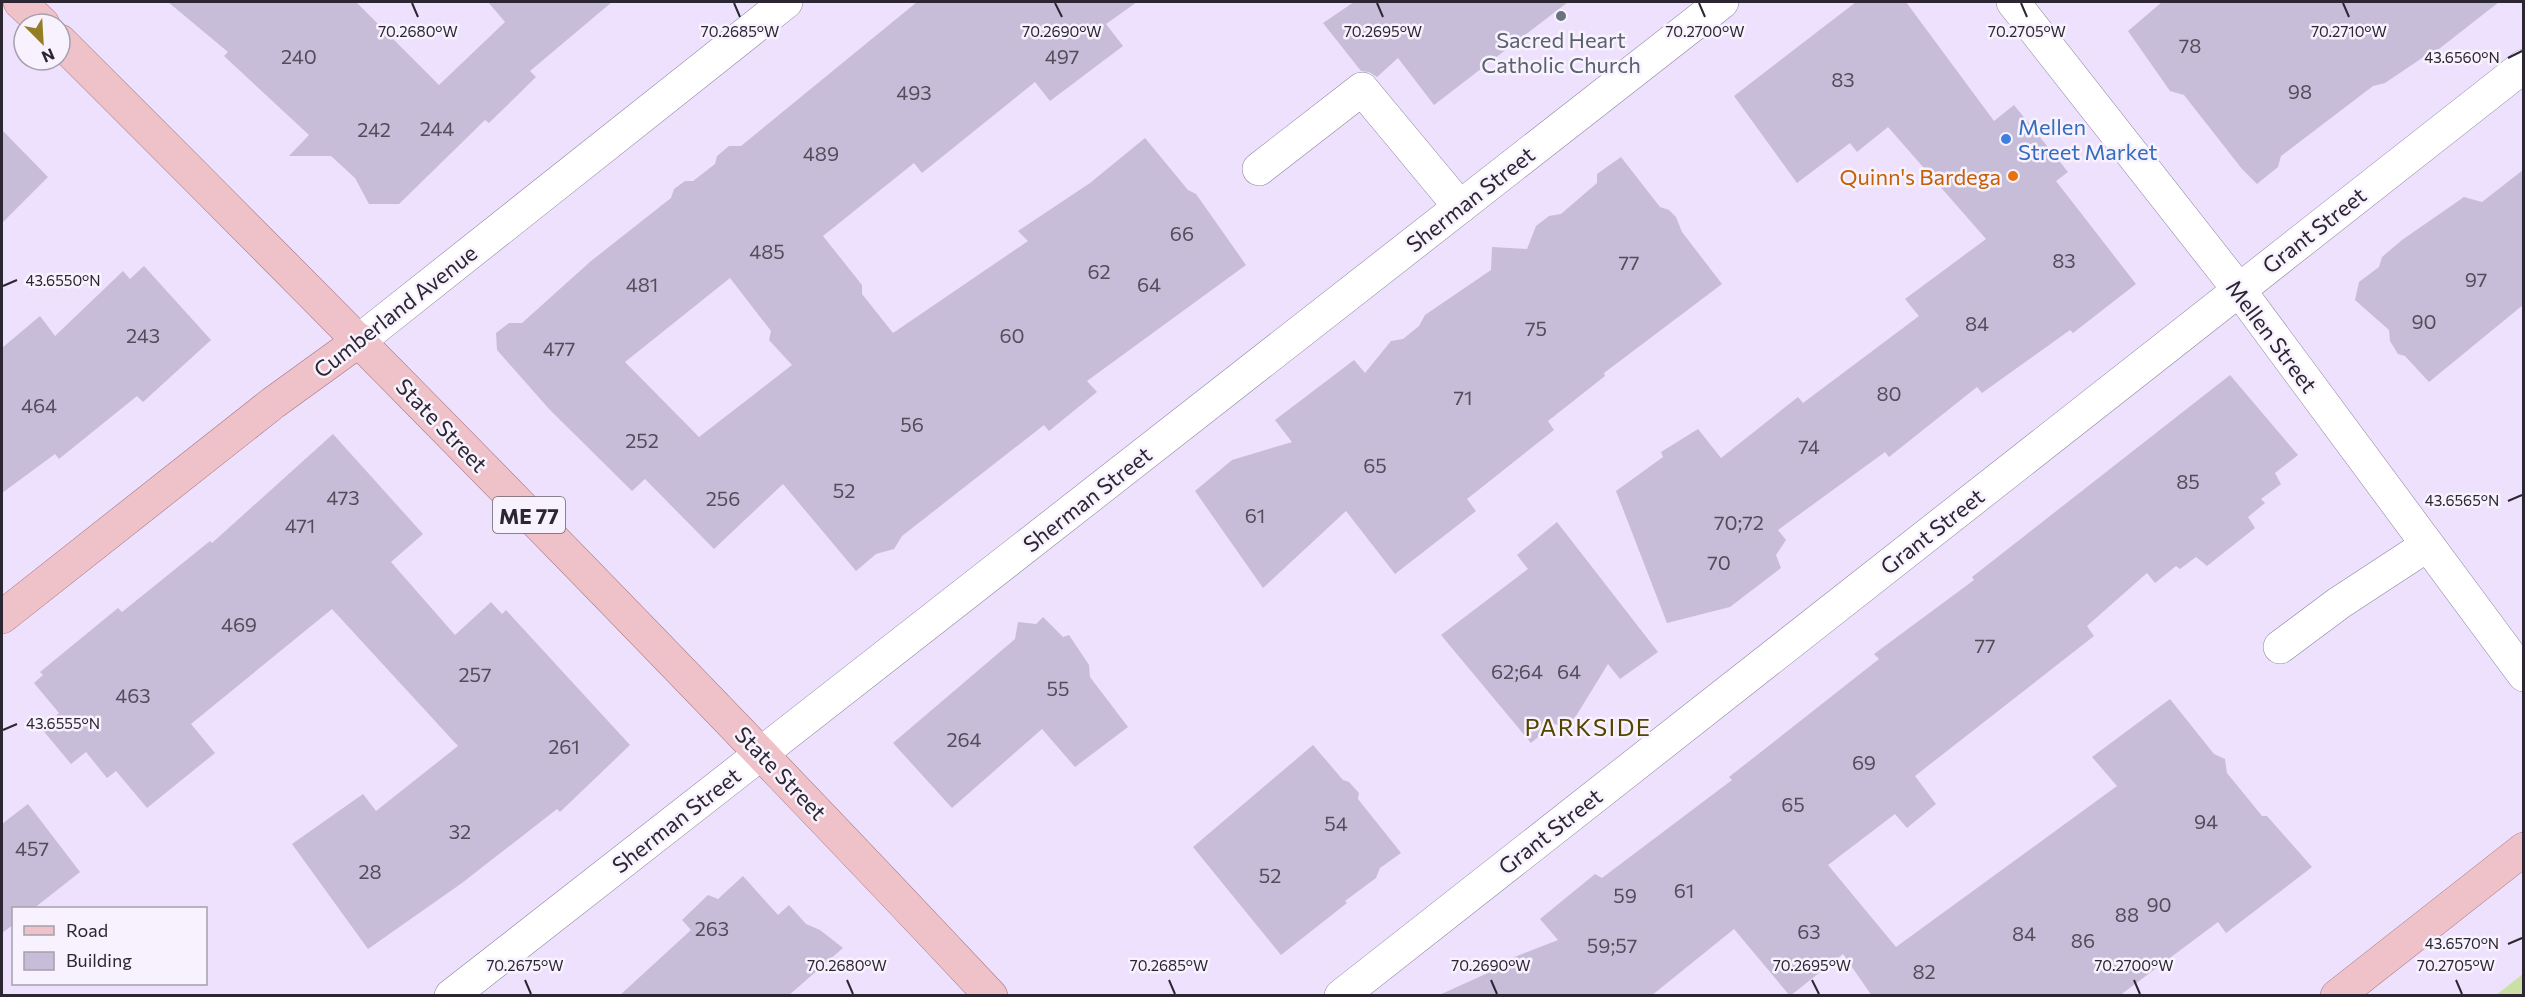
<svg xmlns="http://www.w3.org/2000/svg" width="2525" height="997" viewBox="0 0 2525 997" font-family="Commissioner,sans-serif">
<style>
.green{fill:#cbe0a5}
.building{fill:#c8bdd8;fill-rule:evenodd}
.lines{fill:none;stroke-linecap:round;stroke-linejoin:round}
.minor-casing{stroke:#8d839c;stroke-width:34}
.major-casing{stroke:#a3717c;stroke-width:34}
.minor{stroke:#fff;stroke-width:33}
.major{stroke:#efc2c9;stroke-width:33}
.ticks{fill:none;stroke:#2b2631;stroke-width:2}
.worship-dot{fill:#6b7280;stroke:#f7f2fd;stroke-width:2}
.shop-dot{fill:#3f7fe0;stroke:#f7f2fd;stroke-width:2}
.food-dot{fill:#e8710a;stroke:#f7f2fd;stroke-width:2}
.labels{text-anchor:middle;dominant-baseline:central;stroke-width:5;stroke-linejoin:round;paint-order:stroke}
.number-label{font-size:20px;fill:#524c5b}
.shield{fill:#f7f2fd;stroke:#68636e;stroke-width:1.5}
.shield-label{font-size:21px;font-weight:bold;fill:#2b2631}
.worship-label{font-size:22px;fill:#5b616d;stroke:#f7f2fd}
.shop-label{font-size:22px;fill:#366cbe;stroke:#f7f2fd;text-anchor:start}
.food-label{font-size:22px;fill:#c56008;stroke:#f7f2fd;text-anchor:end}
.street-label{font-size:22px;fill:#2b2631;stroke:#f7f2fd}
.neighbourhood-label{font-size:24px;letter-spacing:1.5px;fill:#534400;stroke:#f7f2fd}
.ticks-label{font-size:15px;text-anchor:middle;fill:#2b2631;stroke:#f7f2fd;stroke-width:5;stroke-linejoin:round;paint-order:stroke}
</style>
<rect width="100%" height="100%" fill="#ede1fd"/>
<polygon class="green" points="2523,974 2523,995 2496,995"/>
<g class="building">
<polygon points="168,2 356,2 439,85 505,22 488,2 612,2 530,71 536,77 489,123 485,120 399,204 369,204 355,178 331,156 289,156 309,135 224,56 228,52"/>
<path d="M917,2H1137L1106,24L1123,46L1050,101L1035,82L922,173L914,163L823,236L862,285V294L893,333L1028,241L1018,231L1090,183L1145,138L1188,190L1196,194L1246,265L1087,381L1097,392L1049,431L1044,425L902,536L894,549L876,554L856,571L783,484L714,549L645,479L632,491L550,410L497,350L496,333L509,323H522L591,261L671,198L674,189L685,181H693L715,164L717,156L729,146H741ZM730,278L771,331L769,340L792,365L699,437L625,362Z"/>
<polygon points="1354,2 1568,2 1434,105 1398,58 1377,77 1369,72 1361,71 1323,23"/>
<polygon points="1856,2 1906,2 1994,121 2014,105 2068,172 2056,181 2136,284 2073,333 2070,330 1982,393 1977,387 1889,457 1885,452 1778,530 1786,540 1776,555 1781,568 1730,607 1667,623 1616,491 1663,457 1661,452 1698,429 1721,458 1798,397 1803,403 1919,316 1905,299 1986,239 1888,127 1857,152 1850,143 1797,183 1734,96"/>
<polygon points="2162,2 2499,2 2430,56 2428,54 2385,83 2373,86 2281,156 2278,167 2257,184 2242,169 2184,95 2170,91 2128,31"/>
<polygon points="2,130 48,177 2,223"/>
<polygon points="1621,157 1660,207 1669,210 1676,217 1682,232 1722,284 1604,373 1605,376 1548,421 1554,430 1467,499 1476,511 1395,574 1346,511 1263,588 1195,491 1232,460 1292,442 1275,420 1354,360 1365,373 1391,341 1403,339 1419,326 1425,315 1491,270 1492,247 1527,249 1536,226 1549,216 1561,214 1597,183 1597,174"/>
<polygon points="2523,170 2523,305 2429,382 2405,356 2398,354 2390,341 2389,330 2355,300 2359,282 2379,267 2382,257 2402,240 2464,197 2482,202"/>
<polygon points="144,266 211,340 143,402 137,396 59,459 55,454 2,493 2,348 40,316 55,336 123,271 130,279"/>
<polygon points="2230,375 2298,455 2275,473 2281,484 2261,499 2265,503 2248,517 2255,528 2207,566 2196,557 2180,569 2176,566 2155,583 2147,573 2087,626 2094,636 1915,776 1936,804 1907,828 1895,814 1828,865 1896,947 2117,786 2092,757 2170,699 2214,754 2225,759 2227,773 2262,816 2267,816 2312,867 2226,933 2218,922 2119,996 1872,996 1843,954 1790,996 1734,929 1651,996 1437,996 1510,963 1512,958 1558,940 1540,919 1595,874 1602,878 1732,780 1729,777 1879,659 1874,654 1974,580 1972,577"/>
<polygon points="333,434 423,534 391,562 455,635 491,602 502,614 506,610 630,745 560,812 557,809 462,883 368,949 292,844 363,794 376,811 458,746 332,609 191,724 215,753 147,808 116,771 107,778 86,752 71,764 41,728 59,713 34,683 43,675 40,672 118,608 122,612 210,541 212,543"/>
<polygon points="1557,522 1658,652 1620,679 1608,664 1576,716 1565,726 1554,724 1531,743 1441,635 1528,569 1517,555"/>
<polygon points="1043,617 1063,637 1069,635 1089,665 1090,677 1128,727 1075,767 1042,729 952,808 893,743 1015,639 1018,622 1036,624"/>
<polygon points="1313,745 1343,780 1349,782 1359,793 1358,799 1401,853 1380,868 1376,878 1345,901 1347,903 1281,955 1193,847"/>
<polygon points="28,804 80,872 33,909 14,909 14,924 2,933 2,824"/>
<polygon points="743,876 778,915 789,905 806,924 820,930 843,948 788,996 619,996 691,930 682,920 708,895 718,899"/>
</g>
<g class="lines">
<defs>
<g id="minor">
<polyline points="2013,2 2239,290 2524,675"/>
<polyline points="1259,169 1362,89 1460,207"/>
<polyline points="360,340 786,2"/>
<polyline points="2280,647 2339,603 2426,546"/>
<polyline points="451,996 1722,2"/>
<polyline points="1341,996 2524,66"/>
</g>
<g id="major">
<polyline points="20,2 43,24"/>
<path d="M60,41C375,355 687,672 991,996"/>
<polyline points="2,617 273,403 360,340"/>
<polyline points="2337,996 2524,849"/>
</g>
</defs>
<use href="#minor" class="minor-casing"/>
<use href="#major" class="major-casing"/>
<use href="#minor" class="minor"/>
<use href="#major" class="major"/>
</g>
<path class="ticks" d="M412,3L418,17M734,3L740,17M1055,3L1062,17M1377,3L1383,17M1699,3L1705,17M2021,3L2027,17M2343,3L2349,17M2508,58L2522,51M3,286L17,280M2508,501L2522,495M3,730L17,724M2508,944L2522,938M525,980L531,994M847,980L853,994M1169,980L1175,994M1491,980L1497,994M1812,980L1819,994M2134,980L2140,994M2456,980L2462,994"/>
<circle class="worship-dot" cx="1561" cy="16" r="6"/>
<circle class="shop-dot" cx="2006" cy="139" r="6"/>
<circle class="food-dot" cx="2013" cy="176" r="6"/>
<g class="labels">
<g class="number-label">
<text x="2190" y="45">78</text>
<text x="299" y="56">240</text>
<text x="1062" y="56">497</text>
<text x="1843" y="79">83</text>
<text x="2300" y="91">98</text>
<text x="914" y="92">493</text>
<text x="437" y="128">244</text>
<text x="374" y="129">242</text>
<text x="821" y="153">489</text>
<text x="1182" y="233">66</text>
<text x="767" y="251">485</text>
<text x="2064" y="260">83</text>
<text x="1629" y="262">77</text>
<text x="1099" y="271">62</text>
<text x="2476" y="279">97</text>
<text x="642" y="284">481</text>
<text x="1149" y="284">64</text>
<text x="2424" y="321">90</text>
<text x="1977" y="323">84</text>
<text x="1536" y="328">75</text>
<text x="143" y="335">243</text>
<text x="1012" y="335">60</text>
<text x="559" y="348">477</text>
<text x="1889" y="393">80</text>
<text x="1463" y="397">71</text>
<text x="39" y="405">464</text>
<text x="912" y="424">56</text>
<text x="642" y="440">252</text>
<text x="1809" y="446">74</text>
<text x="1375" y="465">65</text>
<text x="2188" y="481">85</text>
<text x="844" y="490">52</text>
<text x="343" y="497">473</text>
<text x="723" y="498">256</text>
<text x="1255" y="515">61</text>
<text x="1739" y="522">70;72</text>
<text x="300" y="525">471</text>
<text x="1719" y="562">70</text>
<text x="239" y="624">469</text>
<text x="1985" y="645">77</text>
<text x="1517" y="671">62;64</text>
<text x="1569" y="671">64</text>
<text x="475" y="674">257</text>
<text x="1058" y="688">55</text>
<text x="133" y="695">463</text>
<text x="964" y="739">264</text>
<text x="564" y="746">261</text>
<text x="1864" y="762">69</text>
<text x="1793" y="804">65</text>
<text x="2206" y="821">94</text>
<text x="1336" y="823">54</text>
<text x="460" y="831">32</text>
<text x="32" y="848">457</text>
<text x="370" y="871">28</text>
<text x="1270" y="875">52</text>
<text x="1684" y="890">61</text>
<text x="1625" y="895">59</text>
<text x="2159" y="904">90</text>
<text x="2127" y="914">88</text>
<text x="712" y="928">263</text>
<text x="1809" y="931">63</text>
<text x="2024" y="933">84</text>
<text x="2083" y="940">86</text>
<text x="1612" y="945">59;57</text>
<text x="1924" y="971">82</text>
</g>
<rect class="shield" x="493" y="497" width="72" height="36" rx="4.5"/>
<g class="shield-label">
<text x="529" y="515">ME 77</text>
</g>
<g class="worship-label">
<text x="1561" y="39">Sacred Heart<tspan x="1561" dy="25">Catholic Church</tspan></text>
</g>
<g class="shop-label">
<text x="2018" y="126">Mellen<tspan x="2018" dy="25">Street Market</tspan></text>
</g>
<g class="food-label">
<text x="2001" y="176">Quinn's Bardega</text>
</g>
<g class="street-label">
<text transform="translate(1470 199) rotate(-38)">Sherman Street</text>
<text transform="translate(2314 230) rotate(-38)">Grant Street</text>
<text transform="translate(395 311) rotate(-38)">Cumberland Avenue</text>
<text transform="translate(2272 336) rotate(53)">Mellen Street</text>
<text transform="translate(442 425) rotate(46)">State Street</text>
<text transform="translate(1087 499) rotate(-38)">Sherman Street</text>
<text transform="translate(1932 531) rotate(-38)">Grant Street</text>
<text transform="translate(781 773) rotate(46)">State Street</text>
<text transform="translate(676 820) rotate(-38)">Sherman Street</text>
<text transform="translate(1550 831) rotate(-38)">Grant Street</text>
</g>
<g class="neighbourhood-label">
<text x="1588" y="726">PARKSIDE</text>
</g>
</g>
<g class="ticks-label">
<text x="418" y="37">70.2680°W</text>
<text x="740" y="37">70.2685°W</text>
<text x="1062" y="37">70.2690°W</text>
<text x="1383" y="37">70.2695°W</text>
<text x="1705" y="37">70.2700°W</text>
<text x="2027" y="37">70.2705°W</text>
<text x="2349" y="37">70.2710°W</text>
<text x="2462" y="63">43.6560°N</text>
<text x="63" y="286">43.6550°N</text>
<text x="2462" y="506">43.6565°N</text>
<text x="63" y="729">43.6555°N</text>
<text x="2462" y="949">43.6570°N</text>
<text x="525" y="971">70.2675°W</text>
<text x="847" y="971">70.2680°W</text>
<text x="1169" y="971">70.2685°W</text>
<text x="1491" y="971">70.2690°W</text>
<text x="1812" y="971">70.2695°W</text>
<text x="2134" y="971">70.2700°W</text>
<text x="2456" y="971">70.2705°W</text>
</g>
<rect width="2525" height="997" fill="none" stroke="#2b2631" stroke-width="6"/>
<rect x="12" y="907" width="195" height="78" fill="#f7f2fd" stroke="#a5a0ab" stroke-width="1.5"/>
<rect x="24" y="926" width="30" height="9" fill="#efc2c9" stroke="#a5a0ab" stroke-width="1.5"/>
<text x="66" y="937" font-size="18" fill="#2b2631">Road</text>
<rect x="24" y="952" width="30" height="18" fill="#c8bdd8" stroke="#a5a0ab" stroke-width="1.5"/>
<text x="66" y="967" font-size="18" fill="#2b2631">Building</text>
<g transform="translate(42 42) rotate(156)"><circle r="28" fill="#f7f2fd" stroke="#a5a0ab" stroke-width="1.5"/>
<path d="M0-4.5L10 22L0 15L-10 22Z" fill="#947d24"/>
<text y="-9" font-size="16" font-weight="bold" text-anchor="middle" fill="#2b2631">N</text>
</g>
</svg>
